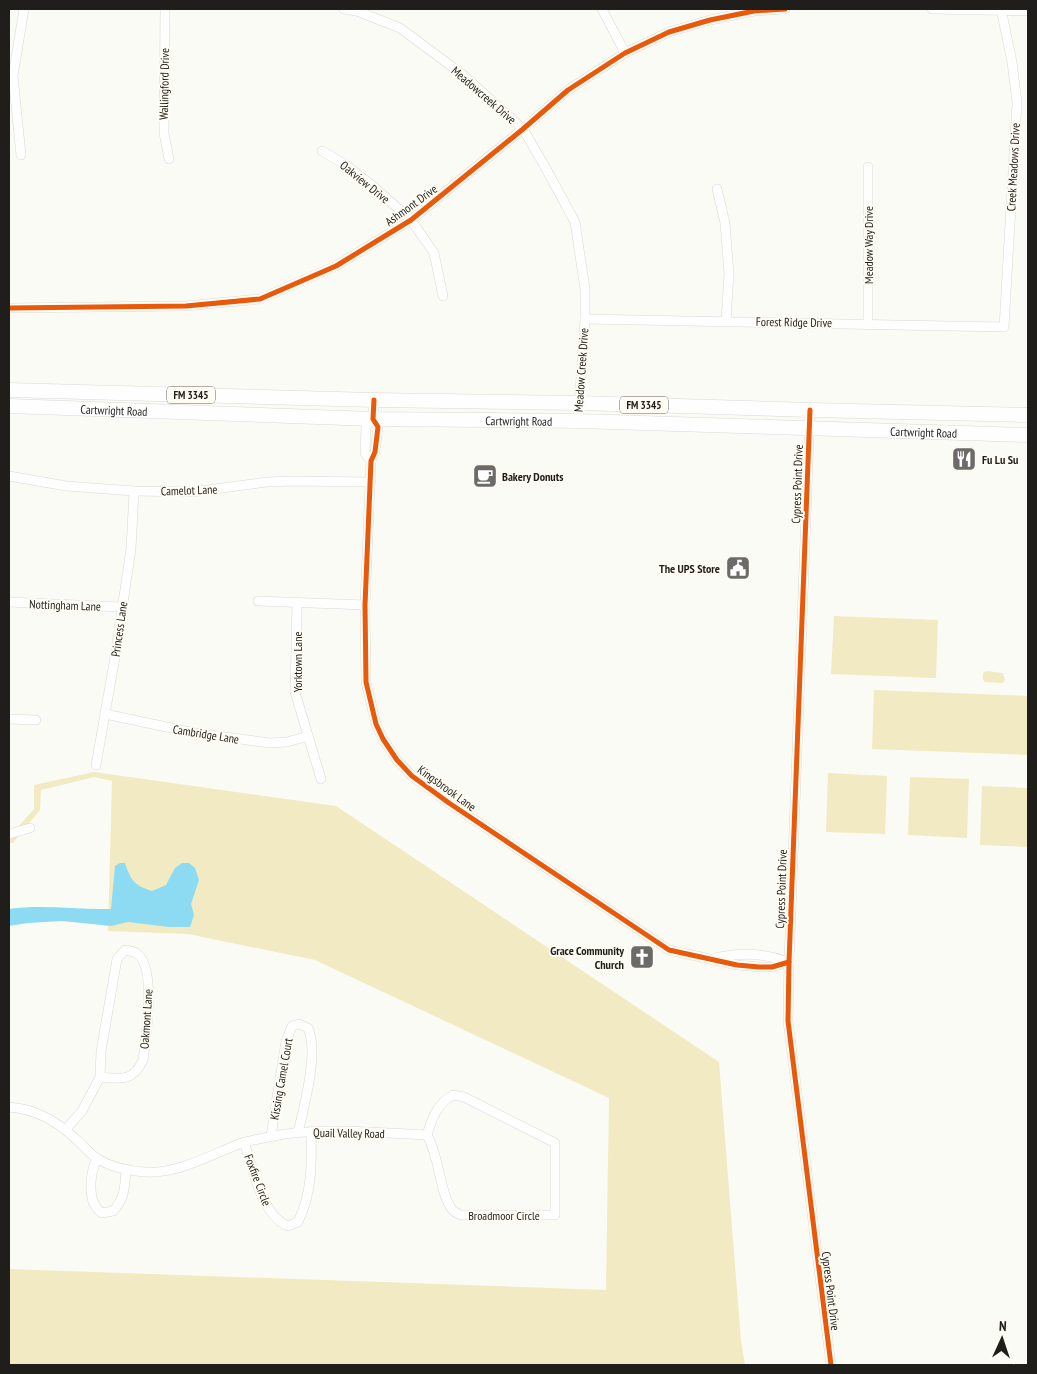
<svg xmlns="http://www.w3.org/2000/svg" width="1037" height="1374" viewBox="0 0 1037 1374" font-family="'PT Sans Narrow',sans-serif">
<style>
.green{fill:#f2eac2}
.water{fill:#8ddbf3}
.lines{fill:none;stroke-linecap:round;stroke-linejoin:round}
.street-casing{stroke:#d8d8d4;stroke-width:10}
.primary-casing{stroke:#d8d8d4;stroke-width:15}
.street{stroke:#fefefe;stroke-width:9}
.primary{stroke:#fefefe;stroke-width:14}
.cycleway-casing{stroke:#fefcf3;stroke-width:8}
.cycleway{stroke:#e8590c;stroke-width:5}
.labels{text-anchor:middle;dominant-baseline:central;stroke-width:4;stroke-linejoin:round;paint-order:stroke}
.shield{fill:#fefcf3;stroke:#62615c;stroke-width:1}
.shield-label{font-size:11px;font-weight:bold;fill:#1f1e1b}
.street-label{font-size:12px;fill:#1f1e1b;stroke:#fefcf3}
.poi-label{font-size:12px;font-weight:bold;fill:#1f1e1b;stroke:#fefcf3;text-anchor:start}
</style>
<rect width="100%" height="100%" fill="#fbfbf6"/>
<g class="green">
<polygon points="834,616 938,620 936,678 831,674"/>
<polygon points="987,671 1003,673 1005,680 1002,683 985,682 983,680 983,673"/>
<polygon points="874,690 1028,696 1028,755 872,749"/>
<polygon points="94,772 336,806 719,1062 741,1341 745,1365 9,1365 9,1269 606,1290 609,1098 315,960 188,934 108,931 112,781 94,777 41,790 40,810 13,843 9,843 9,837 34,809 34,785"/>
<polygon points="828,773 887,776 885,834 826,832"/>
<polygon points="910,777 969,779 967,838 908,835"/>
<polygon points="982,786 1028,788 1028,847 980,845"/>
</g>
<path class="water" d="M120,863H125C131,881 134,885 152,891L166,885L175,868L182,863H189L195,868L199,880L191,904L194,915L190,927H169L128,922L111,926L62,921L28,923L9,926V909C43,904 77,910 111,909L115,866Z"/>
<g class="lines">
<defs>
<g id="street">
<polyline points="165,9 164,133 169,159"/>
<polyline points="344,9 357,11 400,28 462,74 523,129 544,165 575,222 585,289 585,319 578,421"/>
<polyline points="602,9 625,53"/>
<polyline points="932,9 1028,11"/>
<polyline points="322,151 346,165 375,188 411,220 434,253 443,296"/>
<polyline points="21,155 13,76 24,9"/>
<polyline points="717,189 725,223 729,274 726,321"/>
<polyline points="9,308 186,306 260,299 336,266 411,220 523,129 568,90 625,53 669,32 710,20 754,11 785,9"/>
<polyline points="585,319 1004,327 1017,103 1012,62 1001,9"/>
<polyline points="868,323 868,167"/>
<polyline points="374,400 373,419 378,427 375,452 371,461 365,605 366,682 376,724 383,739 397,760 412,776 449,803 669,950 737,965 759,967 772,967 789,962"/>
<polyline points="810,410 789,962 788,1021 831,1365"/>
<polyline points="371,461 365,453 366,427 373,419"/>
<polyline points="9,476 66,486 134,491 192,492 267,482 292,481 371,482"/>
<polyline points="258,601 365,605"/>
<polyline points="9,602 122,607"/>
<polyline points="297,603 295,692 321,779"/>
<polyline points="105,714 195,733 270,743 287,742 308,736"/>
<polyline points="9,719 36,720"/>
<polyline points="96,765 114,663 131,549 134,491"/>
<polyline points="9,834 30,828"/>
<path d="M715,958C740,952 764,953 789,962"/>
<path d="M453,1095L464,1097L555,1143V1215H461C457,1213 453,1212 451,1208C439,1190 440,1158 427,1135C432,1118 437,1104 453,1095Z"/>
<path d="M9,1107C37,1109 58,1122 78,1141C85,1147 91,1155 98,1159C111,1167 130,1171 145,1172C180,1174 211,1154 242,1143C251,1140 260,1139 268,1137C319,1126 375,1133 427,1135"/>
<path d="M66,1129L82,1111L100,1077L101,1051L117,959L125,950C129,951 133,951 136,953C157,965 146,1039 143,1060C133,1082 121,1079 100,1077"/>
<path d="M271,1136L286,1041L292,1026L299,1024L308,1028C319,1053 304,1106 298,1133"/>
<path d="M244,1142C253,1168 261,1215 288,1226L298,1222C312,1193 312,1164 311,1133"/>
<path d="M97,1158C90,1173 86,1203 102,1213L113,1211C125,1199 125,1185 126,1169"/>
</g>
<g id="primary">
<polyline points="9,390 374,400 578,403 810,410 1028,415"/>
<path id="s1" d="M9,406L373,419L578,421L1028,435"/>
</g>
</defs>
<use href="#street" class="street-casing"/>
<use href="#primary" class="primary-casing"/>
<use href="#street" class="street"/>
<use href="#primary" class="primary"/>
<defs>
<g id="cycleway">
<polyline points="9,308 186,306 260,299 336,266 411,220 523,129 568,90 625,53 669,32 710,20 754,11 785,9"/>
<polyline points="374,400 373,419 378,427 375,452 371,461 365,605 366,682 376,724 383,739 397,760 412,776 449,803 669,950 737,965 759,967 772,967 789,962"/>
<polyline points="810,410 789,962 788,1021 831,1365"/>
</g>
</defs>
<use href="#cycleway" class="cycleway-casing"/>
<use href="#cycleway" class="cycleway"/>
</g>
<defs>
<symbol id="restaurant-square" viewBox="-11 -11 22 22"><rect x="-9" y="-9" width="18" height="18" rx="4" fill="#6c6b68" stroke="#fefcf3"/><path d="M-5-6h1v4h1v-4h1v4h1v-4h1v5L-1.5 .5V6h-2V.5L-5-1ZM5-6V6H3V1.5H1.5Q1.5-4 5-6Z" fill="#fff"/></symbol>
<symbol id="cafe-square" viewBox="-11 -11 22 22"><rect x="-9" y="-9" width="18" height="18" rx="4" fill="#6c6b68" stroke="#fefcf3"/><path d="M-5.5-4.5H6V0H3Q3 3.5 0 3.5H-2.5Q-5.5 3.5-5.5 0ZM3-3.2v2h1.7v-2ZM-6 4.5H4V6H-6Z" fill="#fff"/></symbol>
<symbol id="civic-square" viewBox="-11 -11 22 22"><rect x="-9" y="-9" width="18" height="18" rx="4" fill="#6c6b68" stroke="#fefcf3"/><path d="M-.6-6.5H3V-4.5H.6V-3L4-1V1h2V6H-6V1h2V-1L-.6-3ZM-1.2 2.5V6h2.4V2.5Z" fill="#fff"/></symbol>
<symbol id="church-square" viewBox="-11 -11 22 22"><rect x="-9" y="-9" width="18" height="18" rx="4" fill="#6c6b68" stroke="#fefcf3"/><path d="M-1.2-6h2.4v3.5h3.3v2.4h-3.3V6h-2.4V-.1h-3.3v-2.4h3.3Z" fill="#fff"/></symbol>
</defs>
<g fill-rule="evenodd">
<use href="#restaurant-square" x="950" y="445" width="28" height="28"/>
<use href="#cafe-square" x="471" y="462" width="28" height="28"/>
<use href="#civic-square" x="724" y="554" width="28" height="28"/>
<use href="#church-square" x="628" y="943" width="28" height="28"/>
</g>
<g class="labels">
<g class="shield">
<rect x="167" y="386.5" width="48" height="17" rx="4"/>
<rect x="620" y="396.5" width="48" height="17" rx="4"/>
</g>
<g class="shield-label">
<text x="191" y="395">FM 3345</text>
<text x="644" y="405">FM 3345</text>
</g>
<g class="street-label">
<text transform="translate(164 84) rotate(-89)">Wallingford Drive</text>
<text transform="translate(484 95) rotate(41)">Meadowcreek Drive</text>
<text transform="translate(1013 167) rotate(-87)">Creek Meadows Drive</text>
<text transform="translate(365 182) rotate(39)">Oakview Drive</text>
<text transform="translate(411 205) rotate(-36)">Ashmont Drive</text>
<text transform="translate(868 245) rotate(-90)">Meadow Way Drive</text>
<text transform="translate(794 322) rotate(1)">Forest Ridge Drive</text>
<text transform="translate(581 370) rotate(-86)">Meadow Creek Drive</text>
<text stroke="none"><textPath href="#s1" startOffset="105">Cartwright Road</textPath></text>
<text stroke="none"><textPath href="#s1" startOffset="510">Cartwright Road</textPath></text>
<text stroke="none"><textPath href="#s1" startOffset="915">Cartwright Road</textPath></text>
<text transform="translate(797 484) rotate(-88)">Cypress Point Drive</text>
<text transform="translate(189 490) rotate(-2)">Camelot Lane</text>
<text transform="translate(65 605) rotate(2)">Nottingham Lane</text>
<text transform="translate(119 629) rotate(-82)">Princess Lane</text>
<text transform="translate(297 662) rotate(-90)">Yorktown Lane</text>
<text transform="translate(206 734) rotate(9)">Cambridge Lane</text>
<text transform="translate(447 788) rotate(36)">Kingsbrook Lane</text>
<text transform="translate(781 889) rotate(-88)">Cypress Point Drive</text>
<text transform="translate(146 1019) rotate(-86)">Oakmont Lane</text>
<text transform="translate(281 1079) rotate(-80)">Kissing Camel Court</text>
<text transform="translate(349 1133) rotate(1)">Quail Valley Road</text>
<text transform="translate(258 1180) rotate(69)">Foxfire Circle</text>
<text x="504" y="1215">Broadmoor Circle</text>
<text transform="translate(831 1291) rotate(83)">Cypress Point Drive</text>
</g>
<g class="poi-label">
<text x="982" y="459">Fu Lu Su</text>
<text x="502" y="476">Bakery Donuts</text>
<text x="720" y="568" text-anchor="end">The UPS Store</text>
<text x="624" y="950" text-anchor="end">Grace Community<tspan x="624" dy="14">Church</tspan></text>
</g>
</g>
<rect width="1037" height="1374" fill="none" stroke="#1f1e1b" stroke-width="20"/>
<g transform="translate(1002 1339) rotate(3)" stroke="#fefcf3" stroke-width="4" paint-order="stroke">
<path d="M0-4L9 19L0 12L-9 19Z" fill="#1f1e1b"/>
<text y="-8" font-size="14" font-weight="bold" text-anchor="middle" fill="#1f1e1b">N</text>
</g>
</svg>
